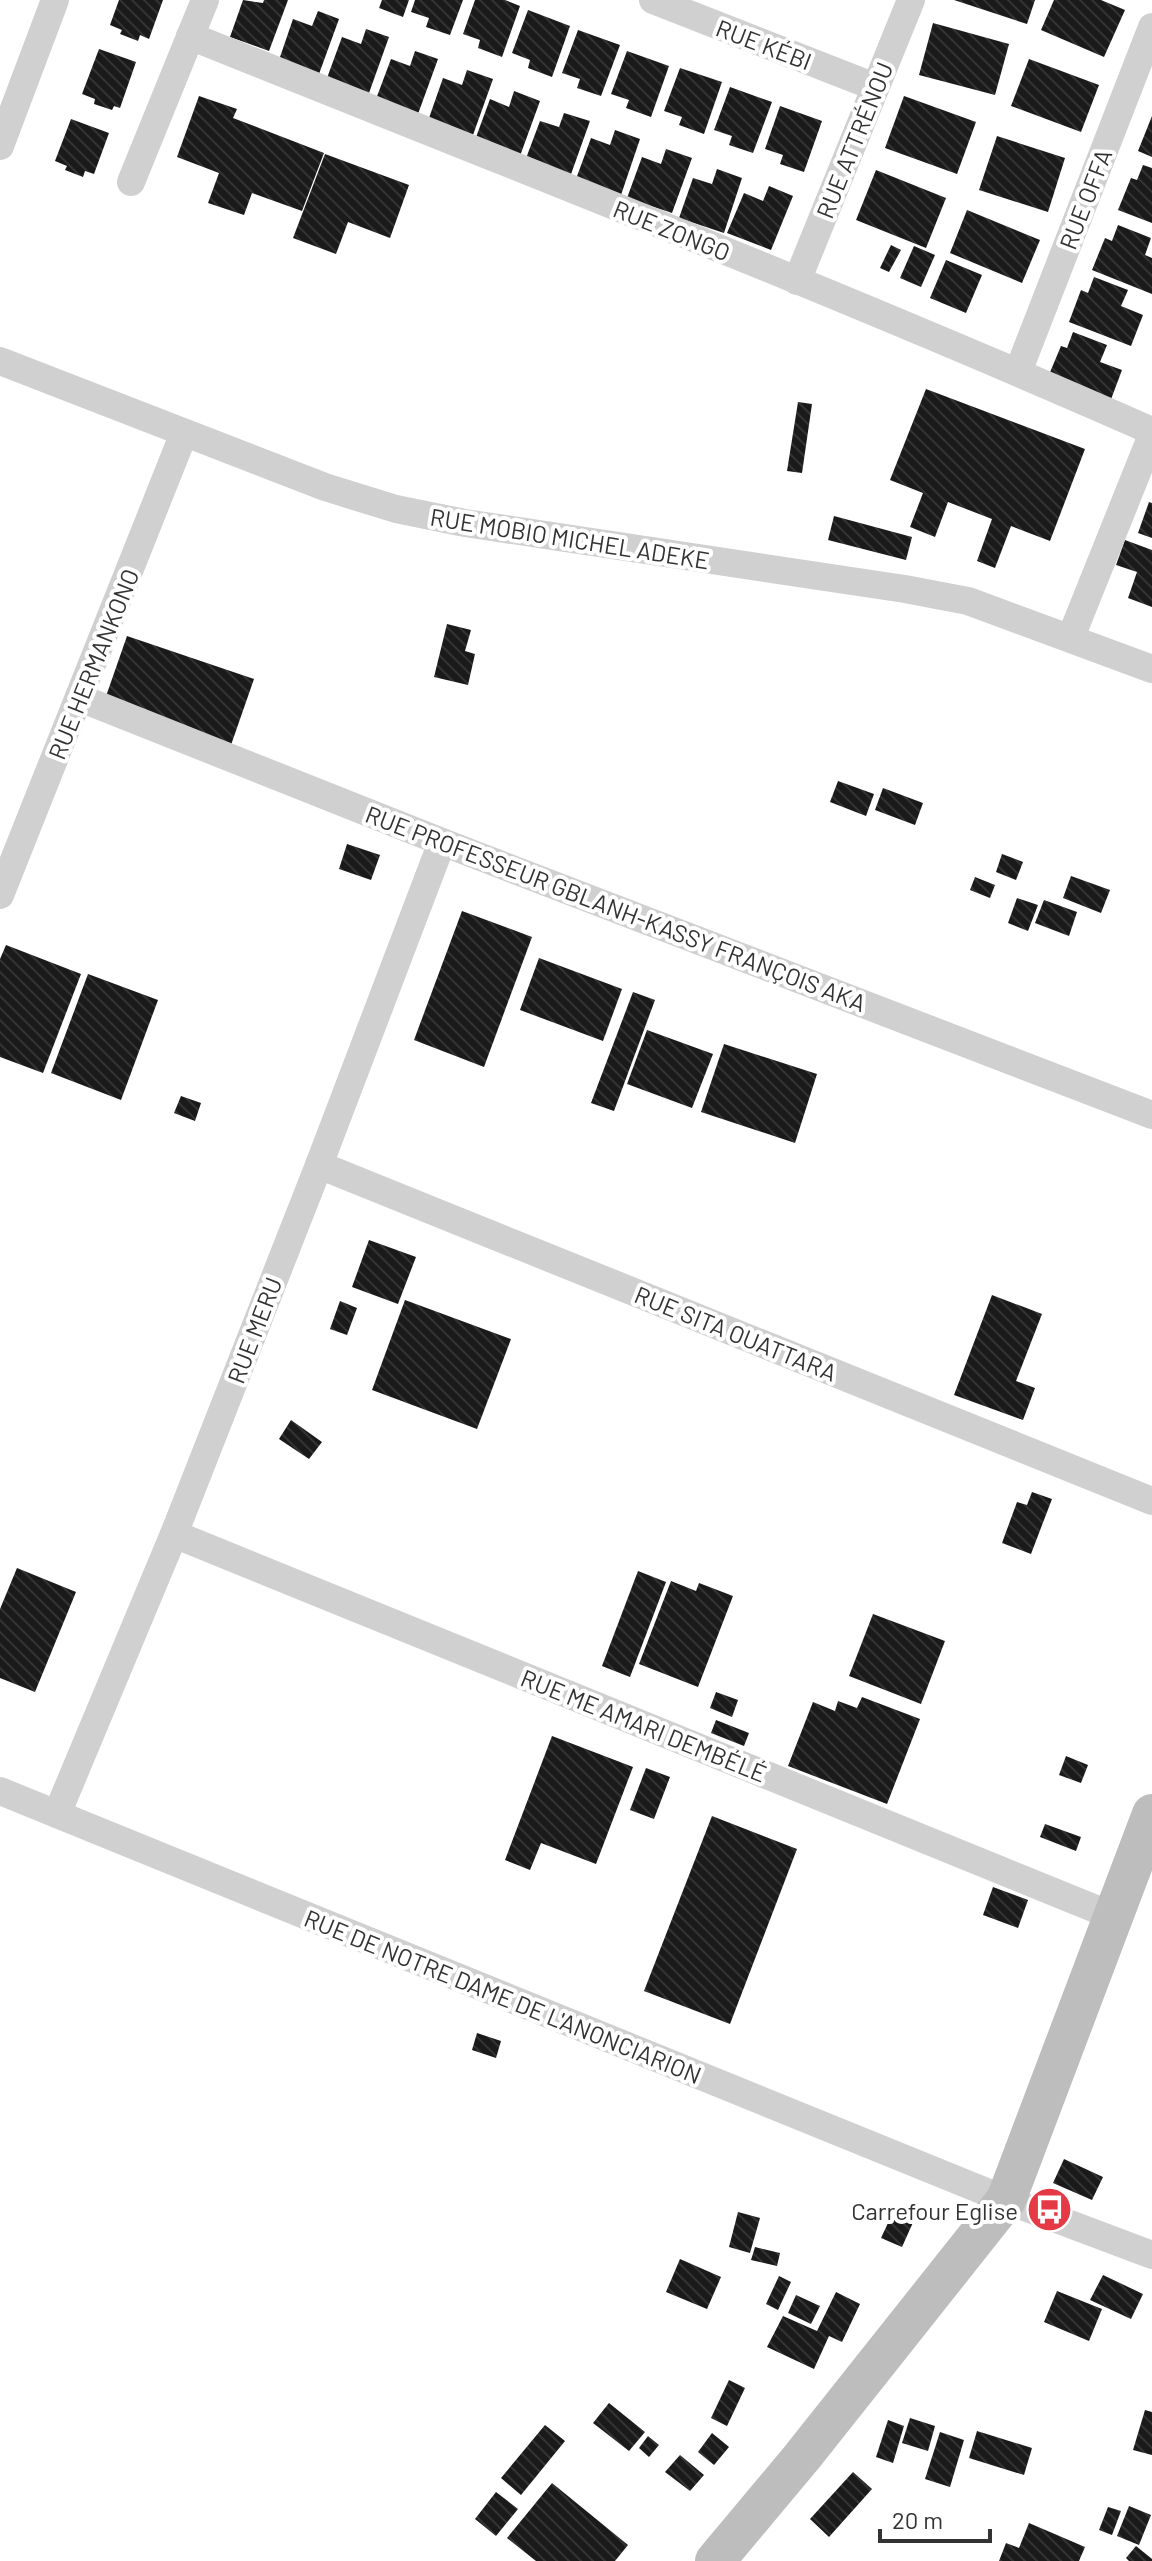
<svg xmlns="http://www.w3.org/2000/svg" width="1152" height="2561" viewBox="0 0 1152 2561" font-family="Barlow,sans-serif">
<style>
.building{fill:url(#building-back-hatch)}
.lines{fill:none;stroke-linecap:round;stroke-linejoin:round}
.street{stroke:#d0d0d0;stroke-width:28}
.secondary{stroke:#bdbdbd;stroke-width:40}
.labels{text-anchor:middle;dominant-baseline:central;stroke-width:8;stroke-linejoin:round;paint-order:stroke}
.street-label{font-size:24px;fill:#333;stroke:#fff}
.poi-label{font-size:24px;fill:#333;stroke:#fff;text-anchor:end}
</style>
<defs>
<pattern id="building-back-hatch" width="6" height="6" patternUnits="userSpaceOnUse" patternTransform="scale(2)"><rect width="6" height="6" fill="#1a1a1a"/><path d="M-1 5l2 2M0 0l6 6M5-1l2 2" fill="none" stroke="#333"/></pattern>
</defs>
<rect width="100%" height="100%" fill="#fff"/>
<g class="building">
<polygon points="119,0 163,0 149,39 140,35 138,41 120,34 122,30 110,25"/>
<polygon points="243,0 263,3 264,0 288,0 269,51 230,37"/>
<polygon points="382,0 409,0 403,17 379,8"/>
<polygon points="415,0 463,0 450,35 426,27 429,18 411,12"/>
<polygon points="475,0 505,0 520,6 502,57 478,48 480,40 463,34"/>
<polygon points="954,0 1035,0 1027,24"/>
<polygon points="1054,0 1101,0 1125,10 1104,57 1041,30"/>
<polygon points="528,10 570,26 552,77 528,68 530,60 512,53"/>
<polygon points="318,11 339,19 319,74 279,60 293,19 312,26"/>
<polygon points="933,23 1009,44 995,95 919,75"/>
<polygon points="366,29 389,37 369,93 327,78 342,37 361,44"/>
<polygon points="578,30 620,45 601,96 577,88 580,79 562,73"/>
<polygon points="99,49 136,62 120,108 114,106 112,110 94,104 95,99 82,94"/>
<polygon points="415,51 438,59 418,114 376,99 391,59 410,66"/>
<polygon points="627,51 669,66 651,117 626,108 629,100 611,94"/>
<polygon points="1029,59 1099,85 1081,132 1011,106"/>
<polygon points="680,68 722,82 704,134 679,125 682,117 664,111"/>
<polygon points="467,70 493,79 473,135 429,118 443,78 462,85"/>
<polygon points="730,87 772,102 753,153 729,145 732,136 714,130"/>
<polygon points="514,91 540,101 520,156 475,140 490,99 509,107"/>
<polygon points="199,96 237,109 233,118 324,153 302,211 252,193 244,215 208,203 219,173 177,157"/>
<polygon points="904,96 976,122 957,174 885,148"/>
<polygon points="780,106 822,121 804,172 780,164 783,155 765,149"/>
<polygon points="564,113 590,121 570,177 525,161 540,121 559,127"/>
<polygon points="1152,116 1152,157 1138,151"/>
<polygon points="71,119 109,133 94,174 85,171 83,177 65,170 67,166 55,161"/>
<polygon points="615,130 640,139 621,195 576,179 591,138 610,145"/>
<polygon points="997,136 1065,158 1048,212 979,190"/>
<polygon points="666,149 692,158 672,213 627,198 642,157 661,164"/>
<polygon points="325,154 409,185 390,238 348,222 336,254 293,238"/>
<polygon points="1143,165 1152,168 1152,223 1118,210 1131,178 1137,180"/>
<polygon points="717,169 742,178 724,233 679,218 693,178 712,184"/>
<polygon points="876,170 946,198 926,248 856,220"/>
<polygon points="769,186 793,196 771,250 727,233 744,193 763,201"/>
<polygon points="967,210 1040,240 1022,283 950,253"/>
<polygon points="1118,225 1151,238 1145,255 1152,258 1152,294 1092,270 1105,238 1112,241"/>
<polygon points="891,245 901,250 889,272 880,268"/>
<polygon points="914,246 935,255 921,287 900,278"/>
<polygon points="946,260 982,275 966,313 930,298"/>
<polygon points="1094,277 1128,290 1121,306 1143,315 1131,346 1069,322 1081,290 1088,293"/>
<polygon points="1073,332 1107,345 1100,362 1122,370 1110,402 1048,377 1061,346 1067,348"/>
<polygon points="926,389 1085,449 1050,541 1011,526 995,568 977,561 992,519 948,502 935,537 910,527 923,493 890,480"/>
<polygon points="798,402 812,404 802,473 787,471"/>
<polygon points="1149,502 1152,503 1152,538 1138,533"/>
<polygon points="834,516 912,537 906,560 828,540"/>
<polygon points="1125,540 1152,550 1152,607 1128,598 1137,572 1116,565"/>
<polygon points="447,624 471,630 465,651 475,654 468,685 434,677"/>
<polygon points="127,636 254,679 231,745 104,702"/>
<polygon points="838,781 874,794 866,816 830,802"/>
<polygon points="883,788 923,803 915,825 875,810"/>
<polygon points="347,844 380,855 371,880 339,869"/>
<polygon points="1002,854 1023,862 1016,880 996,872"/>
<polygon points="1071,876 1110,890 1101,913 1063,898"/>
<polygon points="975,877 995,885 990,898 970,890"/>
<polygon points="1017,898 1038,905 1028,931 1008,923"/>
<polygon points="1044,900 1077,912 1069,936 1035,923"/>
<polygon points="462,911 532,937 484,1067 414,1040"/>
<polygon points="6,945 81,974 43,1073 0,1057 0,959"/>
<polygon points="539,958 622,989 603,1041 520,1010"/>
<polygon points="88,974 158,1000 121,1100 51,1073"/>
<polygon points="633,992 655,1000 614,1111 591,1103"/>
<polygon points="647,1030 713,1054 692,1108 627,1084"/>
<polygon points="724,1044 817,1074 795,1143 701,1112"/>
<polygon points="181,1096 201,1103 195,1121 174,1113"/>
<polygon points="369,1240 416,1257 398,1304 352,1287"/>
<polygon points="992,1295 1042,1314 1016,1381 1035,1388 1023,1420 954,1395"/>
<polygon points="405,1300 511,1339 477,1429 372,1390"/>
<polygon points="340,1301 357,1308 347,1335 330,1329"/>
<polygon points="291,1420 322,1442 309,1459 279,1439"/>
<polygon points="1032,1492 1052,1499 1031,1554 1002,1543 1017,1502 1027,1505"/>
<polygon points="17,1568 76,1592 35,1692 0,1678 0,1609"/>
<polygon points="638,1571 666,1582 630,1677 602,1666"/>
<polygon points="671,1581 696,1591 699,1583 733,1596 698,1687 639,1664"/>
<polygon points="873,1614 945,1641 921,1704 849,1676"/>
<polygon points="716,1692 738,1700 732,1717 710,1708"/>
<polygon points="862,1697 920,1719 887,1804 788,1766 813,1702 835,1711 838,1701 857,1708"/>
<polygon points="716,1720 749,1733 744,1746 711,1733"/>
<polygon points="552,1736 633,1767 596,1864 541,1843 530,1870 505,1860"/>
<polygon points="1066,1756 1088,1765 1081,1783 1059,1775"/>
<polygon points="646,1768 670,1777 654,1819 630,1810"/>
<polygon points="712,1816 797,1849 730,2024 644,1991"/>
<polygon points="1045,1824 1081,1837 1076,1851 1040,1837"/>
<polygon points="993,1887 1028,1900 1018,1928 983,1915"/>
<polygon points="477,2033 501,2041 496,2058 472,2050"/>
<polygon points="1064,2159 1103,2177 1092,2200 1053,2183"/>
<polygon points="895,2208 915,2218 902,2247 881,2238"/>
<polygon points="738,2212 760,2218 750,2253 729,2247"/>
<polygon points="755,2247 780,2253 777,2266 751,2260"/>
<polygon points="680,2259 721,2277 707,2309 666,2292"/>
<polygon points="1103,2275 1143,2294 1131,2319 1090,2300"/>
<polygon points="779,2276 791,2282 778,2310 766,2304"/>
<polygon points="1057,2291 1102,2309 1089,2341 1044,2322"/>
<polygon points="836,2292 860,2304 842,2342 829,2336 814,2369 767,2347 783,2316 817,2331"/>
<polygon points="796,2295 820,2306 811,2324 788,2313"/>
<polygon points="729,2380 745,2388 727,2426 711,2418"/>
<polygon points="609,2403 645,2432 629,2451 593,2423"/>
<polygon points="1145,2410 1152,2412 1152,2455 1133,2450"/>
<polygon points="910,2418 935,2426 928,2451 902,2443"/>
<polygon points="888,2420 904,2426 893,2463 876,2457"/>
<polygon points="545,2425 565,2441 521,2495 501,2478"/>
<polygon points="977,2431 1032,2448 1024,2475 969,2458"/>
<polygon points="940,2432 964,2440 950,2487 925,2479"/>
<polygon points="712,2433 729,2447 714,2465 698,2452"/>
<polygon points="648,2436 659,2445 649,2457 639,2448"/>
<polygon points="680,2455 704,2475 690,2491 665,2472"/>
<polygon points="853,2472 872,2489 829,2537 810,2519"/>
<polygon points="552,2483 628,2545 615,2561 536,2561 507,2538"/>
<polygon points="496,2492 518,2509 496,2536 475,2519"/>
<polygon points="1129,2506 1151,2515 1139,2545 1117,2536"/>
<polygon points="1108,2507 1121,2511 1112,2535 1099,2530"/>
<polygon points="1029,2523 1085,2547 1079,2561 999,2561 1006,2543 1019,2548"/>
<polygon points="1136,2546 1152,2559 1152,2561 1129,2561 1126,2558"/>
</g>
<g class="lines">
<g class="street">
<polyline points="653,0 875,87"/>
<path d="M190,36C511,165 835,291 1152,431"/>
<polyline points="0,146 55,0"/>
<polyline points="131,182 205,0"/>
<polyline points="797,281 911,0"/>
<polyline points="0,361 325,487 396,509 465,523 905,589 968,601 1152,669"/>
<polyline points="1018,372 1152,27"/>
<polyline points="1071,637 1152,435"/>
<polyline points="80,698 442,842 1152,1115"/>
<polyline points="0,895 184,433"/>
<polyline points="319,1165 1152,1501"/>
<polyline points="174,1534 1113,1916"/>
<polyline points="0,1791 1006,2200 1152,2255"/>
<polyline points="57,1814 174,1534 319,1165 442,842"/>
</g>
<polyline class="secondary" points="715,2561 802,2457 1006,2200 1152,1814"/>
</g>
<defs>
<symbol id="bus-disc" viewBox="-11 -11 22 22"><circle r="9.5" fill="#e63946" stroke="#fff"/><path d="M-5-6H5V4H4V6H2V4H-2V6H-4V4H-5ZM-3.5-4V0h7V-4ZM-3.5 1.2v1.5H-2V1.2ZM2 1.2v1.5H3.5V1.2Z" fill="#fff"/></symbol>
</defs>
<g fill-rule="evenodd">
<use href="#bus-disc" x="1024" y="2184" width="51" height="51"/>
</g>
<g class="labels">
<g class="street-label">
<text transform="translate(764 44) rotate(21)">RUE KÉBI</text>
<text transform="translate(854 140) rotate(-68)">RUE ATTRÉNOU</text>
<text transform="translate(1085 199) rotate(-69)">RUE OFFA</text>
<text transform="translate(672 230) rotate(22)">RUE ZONGO</text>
<text transform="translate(570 538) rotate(9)">RUE MOBIO MICHEL ADEKE</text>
<text transform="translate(93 664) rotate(-68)">RUE HERMANKONO</text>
<text transform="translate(616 908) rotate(21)">RUE PROFESSEUR GBLANH-KASSY FRANÇOIS AKA</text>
<text transform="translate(254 1330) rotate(-69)">RUE MERU</text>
<text transform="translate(736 1333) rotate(22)">RUE SITA OUATTARA</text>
<text transform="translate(644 1725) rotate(22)">RUE ME AMARI DEMBÉLÉ</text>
<text transform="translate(503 1996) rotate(22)">RUE DE NOTRE DAME DE L'ANONCIARION</text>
</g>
<g class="poi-label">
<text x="1018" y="2210">Carrefour Eglise</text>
</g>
</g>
<path d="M880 2529v12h110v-12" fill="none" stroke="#333333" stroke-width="4"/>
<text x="892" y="2529" font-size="24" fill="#333333" stroke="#ffffff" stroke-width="6" paint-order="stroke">20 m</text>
</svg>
